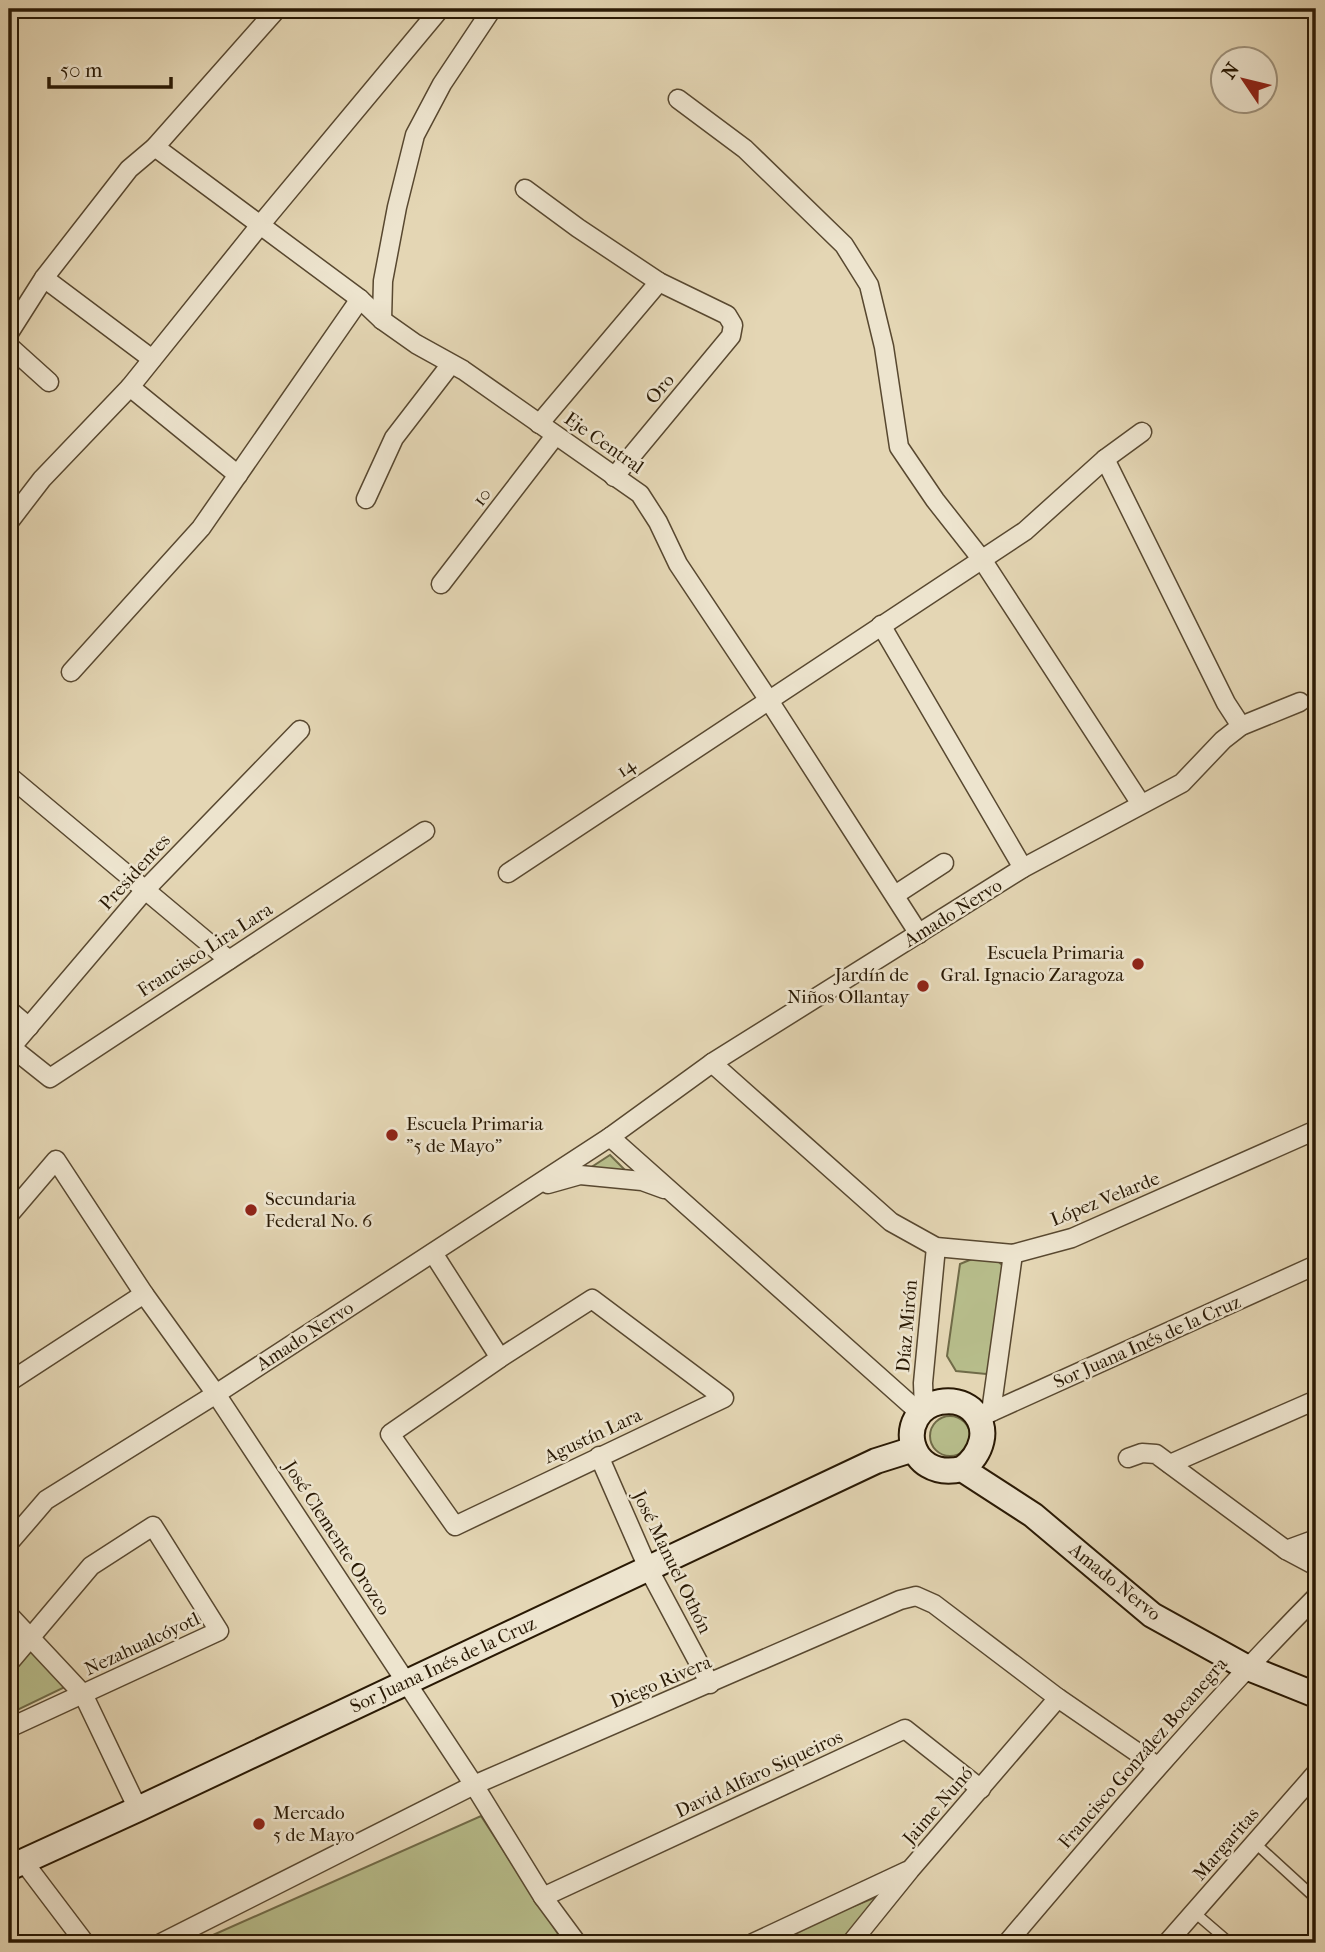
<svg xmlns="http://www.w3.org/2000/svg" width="1325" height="1952" viewBox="0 0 1325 1952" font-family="'IM FELL French Canon',serif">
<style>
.green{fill:#b7bd8b;stroke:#706b48;stroke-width:2}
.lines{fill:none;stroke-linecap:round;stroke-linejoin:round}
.stream{stroke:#6a786c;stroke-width:5}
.service-casing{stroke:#584830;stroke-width:12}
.minor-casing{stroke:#584830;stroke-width:21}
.secondary-casing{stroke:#291904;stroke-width:28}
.service{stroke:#ede4ce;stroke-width:9}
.minor{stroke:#ede4ce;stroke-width:18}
.secondary{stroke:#ede4ce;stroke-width:24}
.poi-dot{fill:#8f2418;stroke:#ede4ce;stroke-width:2.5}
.labels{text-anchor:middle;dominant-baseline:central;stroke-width:5;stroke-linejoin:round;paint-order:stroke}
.street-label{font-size:19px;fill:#291904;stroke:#ede4ce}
.poi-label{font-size:19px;fill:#291904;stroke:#ede4ce;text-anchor:start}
</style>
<rect width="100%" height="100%" fill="#e4d6b4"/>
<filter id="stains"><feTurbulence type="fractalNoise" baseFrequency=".00286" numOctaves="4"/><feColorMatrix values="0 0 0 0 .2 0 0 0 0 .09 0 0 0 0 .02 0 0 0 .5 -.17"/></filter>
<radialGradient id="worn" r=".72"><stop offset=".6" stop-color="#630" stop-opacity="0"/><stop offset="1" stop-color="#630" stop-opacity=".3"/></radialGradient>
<g class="green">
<polygon points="610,1155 628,1173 587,1170"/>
<polygon points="988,1258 999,1262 1006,1269 993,1364 986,1374 956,1371 947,1356 960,1264 972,1259"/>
<circle cx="950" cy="1436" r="20"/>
<polygon points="31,1650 67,1686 9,1714 9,1676"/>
<polygon points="481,1816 564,1943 195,1943"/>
<polygon points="886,1893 841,1943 763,1943"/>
</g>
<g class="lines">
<polyline class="stream" points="1314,1943 1316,1941"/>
<defs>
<g id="service">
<polyline points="1255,1843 1313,1896"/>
<polyline points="1194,1912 1230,1943"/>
</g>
<g id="minor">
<polyline points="678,99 745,149 844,245 869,285 884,347 899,447 935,500 983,561 1141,804"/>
<polyline points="155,147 360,299 382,320 416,344 463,370 640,494 658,522 678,564 768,699 919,934"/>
<polyline points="525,189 578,228 659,282 727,315 733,325 731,336 614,477"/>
<polyline points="44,278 152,359"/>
<polyline points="382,320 383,281 397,207 415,135 442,84 492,9"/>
<polyline points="9,333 44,278 129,169 155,147 277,9"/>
<polyline points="9,346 49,382"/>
<polyline points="130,387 238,475"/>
<polyline points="539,424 659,282"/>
<polyline points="1105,459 1226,703 1241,726"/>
<polyline points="366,499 394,438 451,364"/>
<polyline points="9,522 42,479 130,387 261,224 440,9"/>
<polyline points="441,584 555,436"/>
<polyline points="881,625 1023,868"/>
<polyline points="71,672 201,528 360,299"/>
<polyline points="9,776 229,960"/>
<polyline points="508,873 1025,531 1105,459 1142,432"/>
<polyline points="895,895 944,863"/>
<polyline points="9,1010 29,1027"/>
<polyline points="11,1047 50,1078 425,831"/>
<polyline points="9,1050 145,890 300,730"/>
<polyline points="712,1063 891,1222 936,1247 1013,1254 1072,1238 1316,1130"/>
<polyline points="610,1137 920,1413"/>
<polyline points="548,1184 580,1175 642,1181 664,1189"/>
<polyline points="9,1215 56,1160 144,1294 216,1394 474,1785 543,1897 577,1943"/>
<polyline points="433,1253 500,1358"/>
<polygon points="592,1299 724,1398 455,1526 390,1434 500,1358"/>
<polyline points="9,1382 144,1294"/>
<polyline points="924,1410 923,1383 936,1247"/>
<polyline points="991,1412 1013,1254"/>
<polyline points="978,1418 1316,1265"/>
<polyline points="599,1456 648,1568 710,1684"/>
<polyline points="1128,1458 1142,1453 1156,1454 1286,1550 1316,1566"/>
<polyline points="1170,1464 1316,1400"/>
<polyline points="9,1543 46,1500 216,1394 610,1137 712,1063 1023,868 1182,783 1223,740 1241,726 1300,702"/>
<polyline points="1286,1550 1316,1539"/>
<polyline points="9,1615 83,1694 138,1809"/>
<polyline points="9,1663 91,1566 153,1526 219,1631 9,1728"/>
<polyline points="23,1861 85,1943"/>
<polyline points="543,1897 905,1729 981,1789"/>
<polyline points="161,1943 474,1785 900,1600 916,1596 934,1604 1058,1698 1157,1766"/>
<polyline points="753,1943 907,1871"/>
<polyline points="851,1943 910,1870 1058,1698"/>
<path d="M1007,1943C1107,1825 1207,1707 1316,1597"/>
<polyline points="1167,1943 1316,1773"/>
</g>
<g id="secondary">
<path d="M962,1469C981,1455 992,1428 971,1409C963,1402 951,1400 940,1402C895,1411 905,1482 962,1469L1033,1515L1152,1615L1246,1667L1316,1695"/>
<polyline points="9,1868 138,1809 876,1461 914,1449"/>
</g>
</defs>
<use href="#service" class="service-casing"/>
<use href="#minor" class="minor-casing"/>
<use href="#secondary" class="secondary-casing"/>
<use href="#service" class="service"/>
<use href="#minor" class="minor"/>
<use href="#secondary" class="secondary"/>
</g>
<g class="poi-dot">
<circle cx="1138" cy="964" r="7"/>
<circle cx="923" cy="986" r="7"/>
<circle cx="392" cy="1135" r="7"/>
<circle cx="251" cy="1210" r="7"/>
<circle cx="259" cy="1824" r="7"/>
</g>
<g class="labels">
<g class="street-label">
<text transform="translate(660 389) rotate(-50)">Oro</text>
<text transform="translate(604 443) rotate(35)">Eje Central</text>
<text transform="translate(482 497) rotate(-53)">10</text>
<text transform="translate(626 768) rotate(-34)">14</text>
<text transform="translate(135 872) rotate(-48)">Presidentes</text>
<text transform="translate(953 913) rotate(-32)">Amado Nervo</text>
<text transform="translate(205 950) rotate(-33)">Francisco Lira Lara</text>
<text transform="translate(1105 1199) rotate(-22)">López Velarde</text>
<text transform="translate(907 1326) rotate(-85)">Díaz Mirón</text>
<text transform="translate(305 1336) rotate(-33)">Amado Nervo</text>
<text transform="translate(1147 1342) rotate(-24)">Sor Juana Inés de la Cruz</text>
<text transform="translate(593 1436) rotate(-25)">Agustín Lara</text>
<text transform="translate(337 1538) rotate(57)">José Clemente Orozco</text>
<text transform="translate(672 1562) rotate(64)">José Manuel Othón</text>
<text transform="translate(1115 1582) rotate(39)">Amado Nervo</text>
<text transform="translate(142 1644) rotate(-25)">Nezahualcóyotl</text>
<text transform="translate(443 1665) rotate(-25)">Sor Juana Inés de la Cruz</text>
<text transform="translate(661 1682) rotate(-23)">Diego Rivera</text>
<text transform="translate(1143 1753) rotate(-49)">Francisco González Bocanegra</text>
<text transform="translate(759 1774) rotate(-25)">David Alfaro Siqueiros</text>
<text transform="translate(938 1806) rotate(-49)">Jaime Nunó</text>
<text transform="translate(1226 1844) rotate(-49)">Margaritas</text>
</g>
<g class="poi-label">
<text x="1124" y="953" text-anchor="end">Escuela Primaria<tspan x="1124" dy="22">Gral. Ignacio Zaragoza</tspan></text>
<text x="909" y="975" text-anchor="end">Jardín de<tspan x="909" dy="22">Niños Ollantay</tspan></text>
<text x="406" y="1124">Escuela Primaria<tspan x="406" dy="22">"5 de Mayo"</tspan></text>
<text x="265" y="1199">Secundaria<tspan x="265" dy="22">Federal No. 6</tspan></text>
<text x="273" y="1813">Mercado<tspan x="273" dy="22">5 de Mayo</tspan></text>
</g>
</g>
<rect width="1325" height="1952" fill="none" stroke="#e4d6b4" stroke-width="35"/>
<rect x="10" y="10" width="1304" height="1931" fill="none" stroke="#291904" stroke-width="3.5"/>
<rect x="18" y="18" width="1290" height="1917" fill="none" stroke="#291904" stroke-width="2"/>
<g transform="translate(1244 80) rotate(305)"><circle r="33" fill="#ede4ce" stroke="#9f937d" stroke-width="2"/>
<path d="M0-5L12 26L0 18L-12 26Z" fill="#8f2418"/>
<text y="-10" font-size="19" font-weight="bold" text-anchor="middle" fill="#291904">N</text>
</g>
<path d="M49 77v10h122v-10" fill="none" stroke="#291904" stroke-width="3.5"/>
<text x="60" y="77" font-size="21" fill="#291904" stroke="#ede4ce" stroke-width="5" paint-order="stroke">50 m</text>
<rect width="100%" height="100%" filter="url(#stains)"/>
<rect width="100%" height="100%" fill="url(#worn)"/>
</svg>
